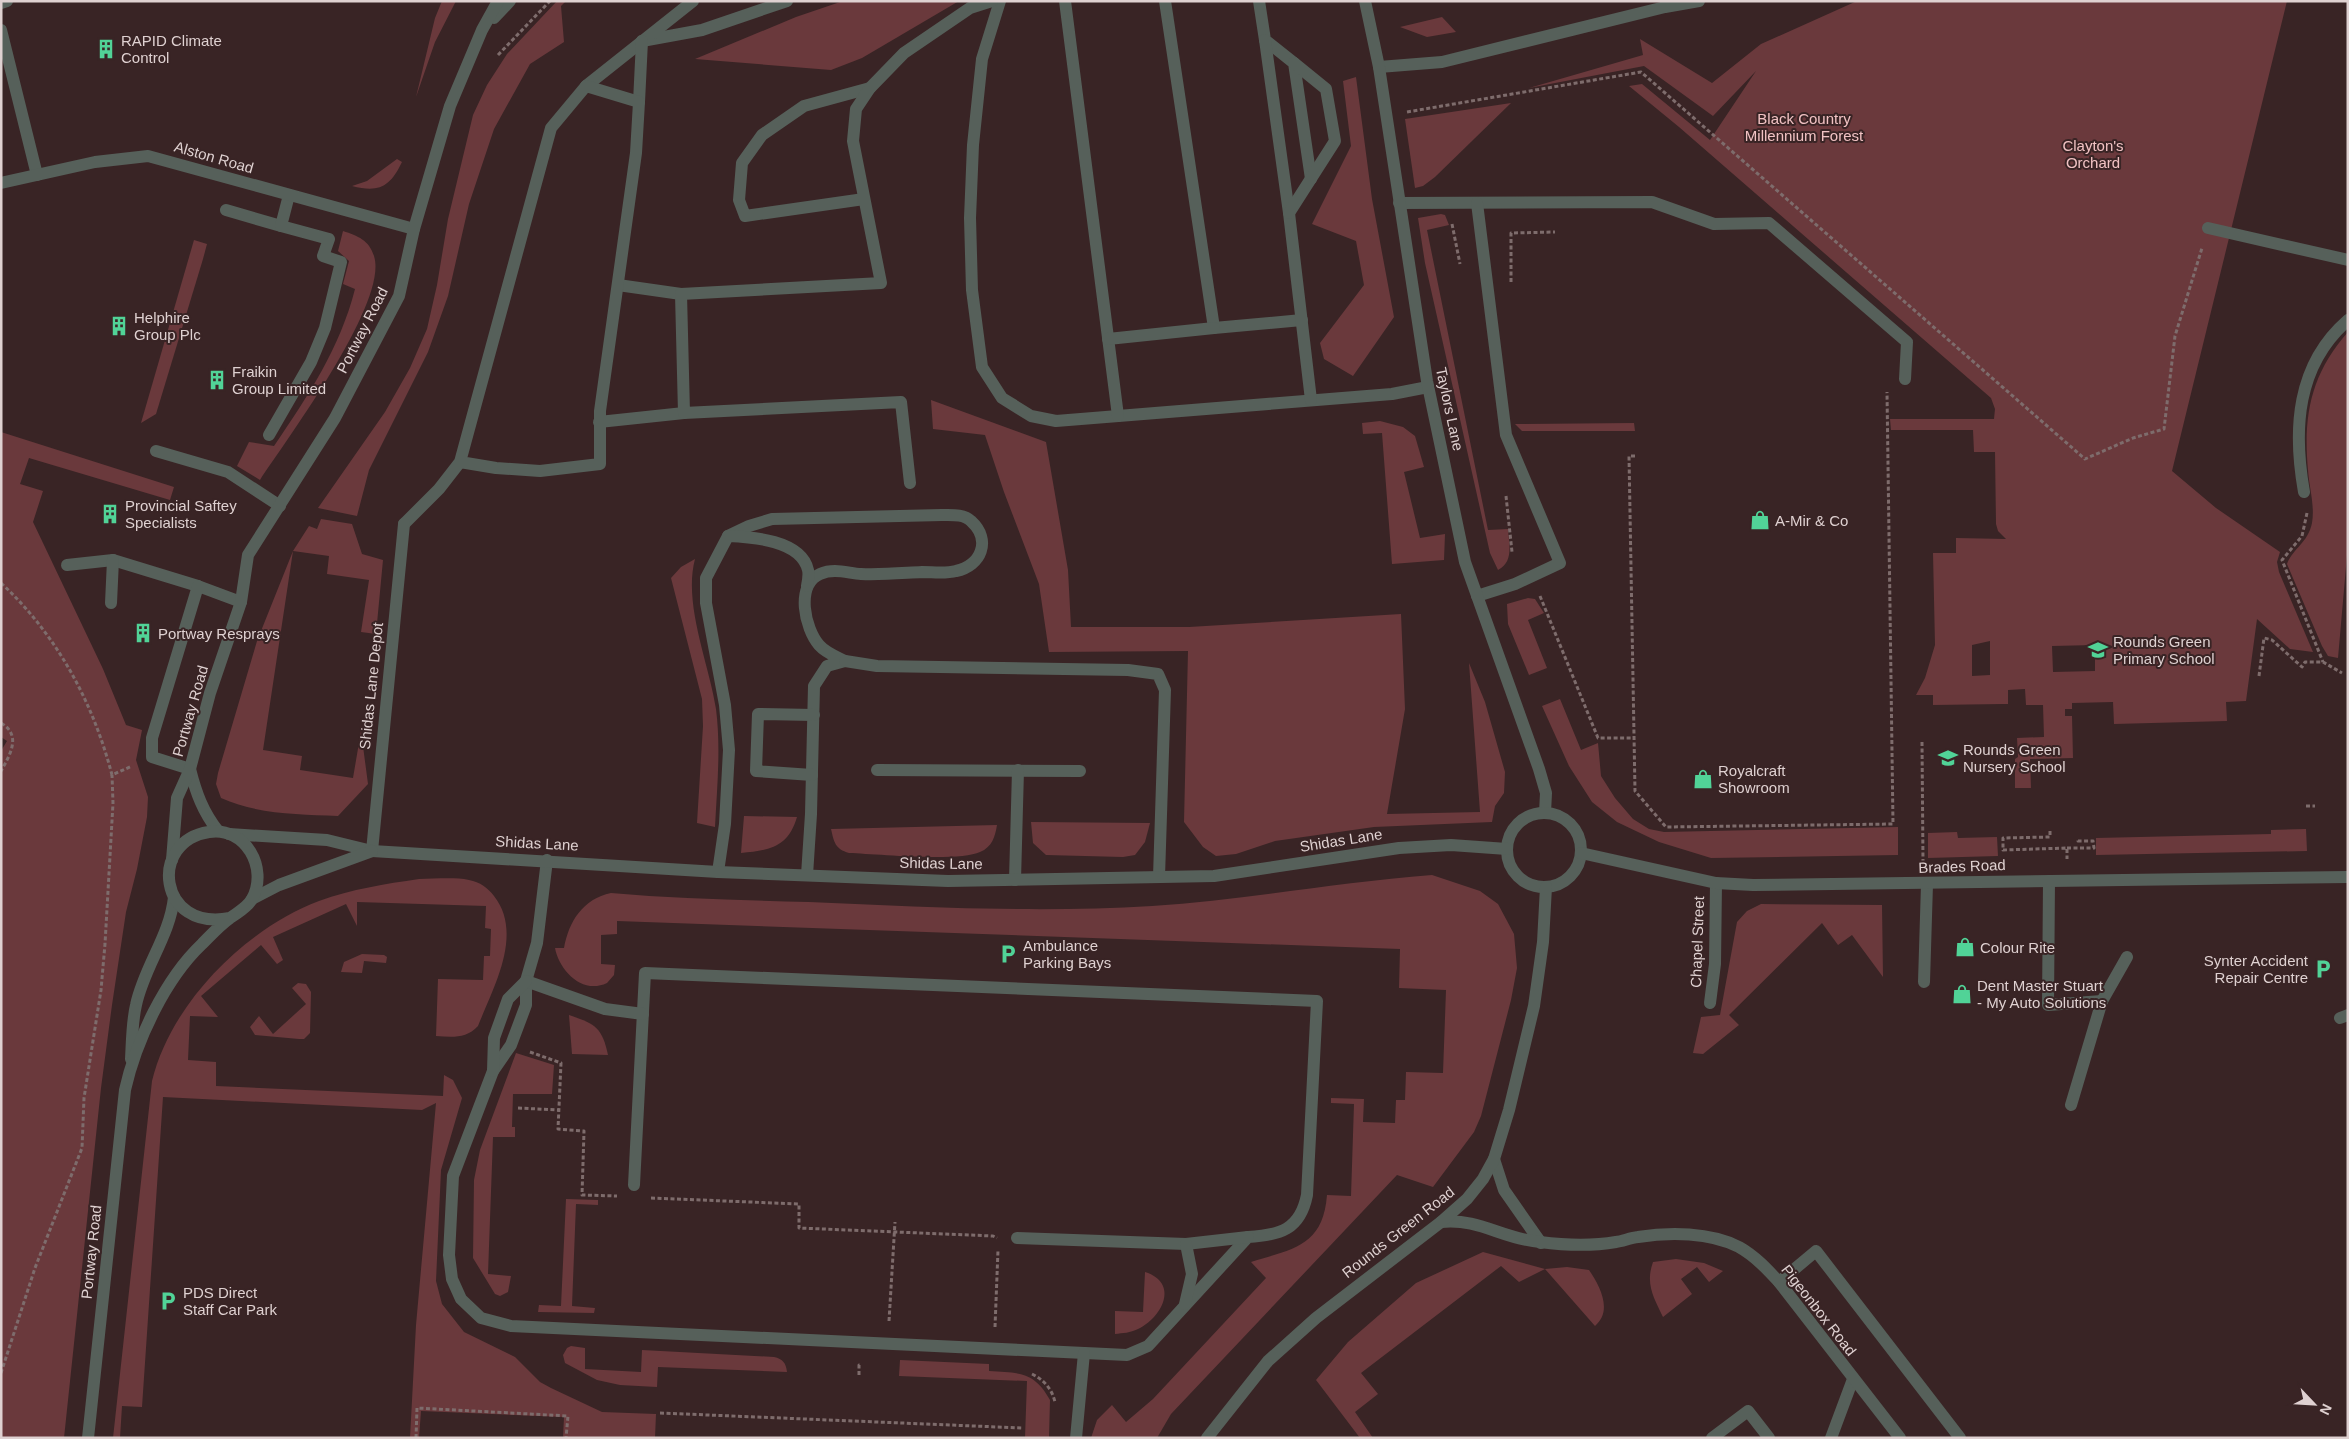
<svg xmlns="http://www.w3.org/2000/svg" width="2349" height="1439" viewBox="0 0 2349 1439" font-family="Helvetica,sans-serif">
<style>
.green{fill:#6a393c;fill-rule:evenodd}
.lines{fill:none;stroke-linecap:round;stroke-linejoin:round}
.path{stroke:#7e6c6c;stroke-width:3;stroke-dasharray:4 2.5;stroke-linecap:butt}
.service{stroke:#56605a;stroke-width:12}
.minor{stroke:#56605a;stroke-width:12}
.tertiary{stroke:#56605a;stroke-width:12}
.labels{text-anchor:middle;dominant-baseline:central;stroke-width:4;stroke-linejoin:round;paint-order:stroke}
.poi-label{font-size:15px;fill:#dfd1d1;stroke:#392425;text-anchor:start}
.park-label{font-size:15px;fill:#f1c2c3;stroke:#392425}
.street-label{font-size:15px;fill:#dfd1d1;stroke:#392425}
</style>
<rect width="100%" height="100%" fill="#392425"/>
<g class="green">
<polygon points="442,1 456,1 435,42 416,97 435,18"/>
<polygon points="557,1 566,1 561,6 564,42 530,64 494,129 469,204 448,296 428,352 369,470 357,516 318,508 385,412 410,368 427,329 437,285 448,219 473,115 487,85 507,54"/>
<polygon points="843,1 959,1 862,58 831,70 695,59 796,17"/>
<path d="M1857,1H2287L2172,471L2216,508L2280,552L2277,562L2279,572L2313,652L2290,649L2257,619L2246,701L2226,702L2227,721L2114,724L2113,702L2072,703V709H2065V716H2072L2073,758L2030,759L2031,788H2015V759L2018,757L2017,738L2044,737L2043,705H2026L2025,689L2008,690V704H2003L1933,705V695H1916L1925,678L1935,645L1933,553H1956V538L2006,539L1998,531L1996,524L1995,452H1974L1973,430H1891L1890,419H1994L1995,409L1991,398L1679,127L1629,86L1642,84L1710,140L1756,71L1713,116L1644,66L1529,88L1643,55L1640,39L1712,83L1761,44ZM1990,641V675L1972,676V645ZM2095,645V671L2053,672L2052,646Z"/>
<polygon points="1442,17 1456,32 1427,37 1400,27"/>
<polygon points="1356,77 1372,199 1394,317 1353,376 1324,359 1320,343 1364,285 1356,241 1312,224 1351,146 1343,81"/>
<polygon points="1511,103 1435,177 1423,186 1415,188 1405,119"/>
<path d="M397,159L402,162C390,187 379,193 352,186L367,181Z"/>
<path d="M1441,214L1445,215L1449,225L1427,230L1488,530L1508,529C1509,544 1514,562 1498,570L1490,553L1425,263L1418,218Z"/>
<path d="M343,231C358,236 369,240 374,256C389,302 287,439 260,480L237,466L249,442L274,446C308,396 340,348 355,289L343,284L349,261L338,251Z"/>
<polygon points="194,240 207,244 203,259 156,414 141,423"/>
<path d="M2348,332V544L2338,658L2328,656L2322,646L2287,564C2293,548 2308,543 2312,523C2315,505 2309,487 2308,470C2303,415 2311,374 2348,332Z"/>
<polygon points="931,400 1046,442 1068,570 1071,627 1189,627 1401,614 1405,709 1387,814 1480,812 1469,663 1485,702 1505,772 1504,793 1495,806 1492,822 1374,827 1275,841 1236,854 1216,856 1203,847 1184,822 1188,651 1049,652 1039,584 1004,492 985,435 933,429"/>
<polygon points="1380,421 1403,427 1415,436 1424,467 1404,472 1420,538 1445,534 1444,560 1392,564 1382,433 1363,434 1362,423"/>
<polygon points="1634,423 1635,431 1522,431 1515,424"/>
<polygon points="1,432 174,487 170,500 29,458 20,484 43,491 33,522 103,669 126,725 142,730 136,760 148,797 147,817 137,869 126,912 112,1005 101,1088 64,1438 1,1438 1,751 7,741 1,737"/>
<path d="M321,519L352,524L362,554L383,560L376,634L361,632L369,580L327,574L329,556L293,551L263,750L302,756L300,770L353,778L361,731L368,784L338,816C298,814 259,815 221,798L216,784L218,773L257,641L293,551L309,526L317,529Z"/>
<path d="M695,559C683,604 709,663 716,709C721,748 717,788 715,827L697,823L703,726L702,699L671,578L681,567Z"/>
<polygon points="1528,598 1535,599 1544,613 1528,620 1547,668 1529,675 1508,624 1507,604"/>
<polygon points="1560,699 1581,750 1598,743 1601,776 1615,798 1633,819 1649,829 1664,832 1898,827 1898,855 1711,858 1659,842 1617,822 1592,802 1569,766 1542,706"/>
<path d="M744,816L797,817C788,848 769,850 741,853Z"/>
<polygon points="1031,822 1150,823 1145,842 1135,855 1123,857 1046,855 1033,843"/>
<path d="M997,825C995,837 992,847 980,852C959,862 876,854 849,853C835,849 834,842 831,829Z"/>
<polygon points="2306,829 2307,851 2096,855 2096,838 2271,834 2271,830"/>
<polygon points="1957,832 1958,838 1997,837 1998,856 1928,858 1928,833"/>
<path d="M1432,875L1480,891L1498,904L1514,934L1517,968L1511,1000L1481,1116L1474,1132L1433,1187L1397,1175L1171,1414L1157,1438H1091L1097,1420L1112,1405L1126,1422L1153,1399L1266,1278L1251,1262C1292,1249 1323,1247 1327,1195L1351,1196L1354,1104L1331,1103V1098L1364,1099L1363,1122L1395,1123L1396,1100H1405L1406,1072L1443,1073L1446,990L1399,988L1400,949L617,921V934L601,935V964L615,965L614,975L607,983C582,995 559,970 555,948H564C569,921 583,899 611,893C677,899 743,900 809,902C923,907 1038,913 1152,906C1246,900 1338,882 1432,875Z"/>
<path d="M419,879C435,879 454,877 469,880C480,882 488,888 494,896C524,934 493,988 478,1026C466,1039 452,1037 436,1036L438,979L483,980L484,956H490L491,929L485,928L486,906L357,902V926L346,904L273,937L283,960L277,964L261,945L201,996L218,1017L190,1016L188,1060L216,1062V1086L443,1096L444,1075L453,1080L462,1098L441,1170L436,1281L442,1304L464,1332L515,1357L540,1382L551,1388L602,1412L656,1414L655,1438H563L564,1417L421,1411L419,1438H410L416,1325L436,1103L422,1110L163,1097L142,1407L122,1406L120,1438H113L152,1081C171,1003 245,929 319,901C352,889 385,884 419,879Z"/>
<polygon points="1761,904 1882,905 1883,977 1852,935 1838,945 1822,923 1729,1015 1739,1025 1703,1054 1693,1053 1701,1017 1720,1015 1737,922 1747,911"/>
<polygon points="362,954 384,955 387,957 386,963 364,961 362,973 341,972 344,962"/>
<polygon points="298,983 306,984 311,992 310,1033 304,1039 299,1039 255,1035 250,1027 259,1016 273,1034 306,1004 292,988"/>
<path d="M569,1015C595,1024 602,1027 608,1055L572,1054Z"/>
<polygon points="516,1053 554,1065 552,1094 513,1094 512,1127 515,1127 515,1137 493,1137 488,1274 511,1276 508,1292 500,1296 495,1294 473,1258 474,1180 480,1150"/>
<polygon points="566,1199 598,1200 598,1205 576,1204 572,1306 595,1308 594,1313 538,1312 539,1305 561,1306"/>
<path d="M1483,1252L1545,1269L1567,1267L1589,1270C1600,1286 1613,1311 1595,1326L1545,1269L1519,1282L1501,1266L1361,1373L1378,1394L1355,1412L1373,1438H1360L1316,1380L1348,1342L1416,1283Z"/>
<path d="M1676,1259L1704,1263L1723,1271L1709,1282L1697,1267L1681,1279L1692,1294L1663,1317C1654,1298 1645,1284 1653,1262Z"/>
<path d="M1145,1272C1180,1283 1162,1318 1138,1329C1130,1333 1123,1333 1115,1334V1311L1143,1312Z"/>
<path d="M571,1346L585,1348V1369L641,1372L642,1350L774,1357C783,1359 786,1363 787,1372L658,1367L657,1387L620,1385L597,1380L565,1363L563,1355L567,1348Z"/>
<path d="M900,1360L989,1364V1371C1019,1373 1034,1371 1050,1400L1049,1438H1025L1027,1381L899,1376Z"/>
</g>
<g class="lines">
<g class="path">
<polyline points="498,55 550,1"/>
<polyline points="1407,112 1641,72 2085,459 2133,438 2164,429 2175,336 2202,248"/>
<polyline points="1452,224 1460,264"/>
<polyline points="1511,282 1511,233 1555,232"/>
<polyline points="1635,456 1629,456 1635,791 1666,827 1893,824 1887,392"/>
<polyline points="1506,496 1512,552"/>
<polyline points="2307,513 2302,536 2282,560 2323,662"/>
<path d="M1,583C57,635 93,702 112,775L132,766"/>
<polyline points="1540,596 1598,738 1633,738"/>
<polyline points="2259,676 2264,638 2272,640 2302,667 2305,662 2323,662 2342,673"/>
<path d="M1,723C22,735 10,755 1,771"/>
<polyline points="1922,742 1923,862"/>
<polyline points="2306,806 2315,806"/>
<polyline points="2050,831 2050,837 2003,838 2003,850 2067,848 2067,859"/>
<polyline points="2067,848 2094,848 2093,841 2078,841 2078,839"/>
<polyline points="530,1052 561,1063 558,1129 584,1131 582,1195 617,1196"/>
<polyline points="518,1108 559,1110"/>
<polyline points="651,1198 799,1204 799,1228 993,1236 997,1238"/>
<polyline points="889,1321 895,1222"/>
<polyline points="995,1327 998,1250"/>
<polyline points="1,1373 35,1268 82,1148 84,1098 101,990 105,944 113,803 112,775"/>
<path d="M1032,1374C1044,1380 1052,1389 1055,1402"/>
<polyline points="859,1375 859,1365 861,1365"/>
<polyline points="660,1413 1022,1428"/>
<polyline points="416,1438 417,1408 568,1416 566,1438"/>
</g>
<g class="service">
<polyline points="1000,1 982,59 973,145 970,218 972,290 982,367 1002,398 1031,416 1056,421 1392,394 1428,387"/>
<polyline points="1065,1 1118,416"/>
<polyline points="1165,1 1214,328 1302,320"/>
<polyline points="1259,1 1265,40 1294,63 1311,179"/>
<polyline points="1,3 7,1"/>
<polyline points="1,30 37,175"/>
<polyline points="1265,40 1289,213 1311,400"/>
<polyline points="642,41 702,30 787,1"/>
<polyline points="1379,67 1442,62 1665,7 1699,1"/>
<polyline points="586,86 693,1"/>
<polyline points="639,102 642,41"/>
<polyline points="864,199 745,216 739,200 742,163 762,135 804,106 870,88"/>
<polyline points="1399,203 1652,202 1714,224 1769,223 1907,342 1905,379"/>
<polyline points="226,210 281,226"/>
<polyline points="1289,213 1335,141 1326,89 1294,63"/>
<polyline points="2208,228 2348,260"/>
<polyline points="618,285 681,294"/>
<polyline points="1108,339 1214,328"/>
<polyline points="599,422 684,413"/>
<polyline points="269,435 311,362 325,328 341,262 323,256 329,239 281,226 289,195"/>
<polyline points="156,451 228,472 280,506"/>
<polyline points="910,483 901,402 684,413 681,294 881,283 853,141 856,109 870,88 904,53 970,8 992,1"/>
<polyline points="404,524 439,489 460,462 551,128 586,86 639,102 636,153 600,411 600,464 540,471 496,468 460,462"/>
<path d="M728,536L749,526L772,519L942,515C952,515 964,514 971,521C992,540 981,566 956,571C945,574 933,572 922,572C902,573 881,575 861,574C847,573 834,568 820,574C795,585 805,629 819,645C826,653 835,656 845,661L827,666L814,686L811,814L807,875"/>
<polyline points="67,565 113,560 198,586"/>
<polyline points="1477,596 1515,584 1560,563 1506,435 1477,203"/>
<polyline points="111,603 113,560"/>
<polyline points="845,661 877,666 1128,670 1158,674 1165,690 1159,877"/>
<polyline points="190,769 152,757 152,738 198,586 241,602"/>
<polyline points="877,770 1080,771"/>
<polyline points="812,775 756,771 758,714 814,715"/>
<path d="M547,860L537,943L526,981V1005L511,1045L493,1071L453,1176L449,1255L452,1279L461,1299L481,1318L511,1326L1127,1355L1148,1346L1248,1237C1280,1235 1300,1230 1307,1195L1317,1001L645,973L634,1185"/>
<path d="M718,872L725,824L729,750L725,705L706,603V578L728,536C752,537 801,540 808,570C809,574 808,581 807,586"/>
<polyline points="1015,880 1018,770"/>
<polyline points="2049,881 2048,1005 2102,1001"/>
<polyline points="526,981 605,1009 643,1014"/>
<polyline points="1924,982 1927,884"/>
<polyline points="2340,1018 2348,1015"/>
<polyline points="493,1071 494,1038 508,999 526,981"/>
<polyline points="2071,1105 2102,1001 2127,957"/>
<polyline points="1017,1238 1186,1244 1248,1237"/>
<polyline points="1779,1282 1816,1251 1960,1438"/>
<polyline points="1185,1304 1192,1274 1186,1244"/>
<polyline points="1076,1438 1084,1353"/>
<polyline points="1712,1438 1748,1411 1769,1438"/>
<polyline points="1831,1438 1853,1379"/>
</g>
<g class="minor">
<polyline points="1365,1 1379,67 1427,381 1465,562 1539,769 1546,793 1545,813"/>
<polyline points="1,183 95,162 148,156 414,229"/>
<path d="M2304,492C2293,430 2296,365 2348,320"/>
<polyline points="372,851 404,524"/>
<polyline points="1710,1003 1715,964 1716,883"/>
<polyline points="1494,1159 1504,1190 1541,1243"/>
<path d="M1441,1222C1480,1218 1502,1239 1540,1242C1563,1245 1593,1246 1616,1242C1623,1241 1630,1238 1638,1237C1669,1232 1710,1232 1739,1247C1755,1256 1767,1269 1779,1282L1900,1438"/>
</g>
<g class="tertiary">
<polyline points="494,18 510,1"/>
<path d="M190,769C196,793 203,812 218,831"/>
<circle cx="1544" cy="850" r="37"/>
<polyline points="229,834 327,840 372,851 718,872 948,881 1214,876 1399,848 1451,845 1507,849"/>
<polyline points="1581,853 1716,883 1753,885 2348,877"/>
<polyline points="172,860 177,798 190,769 210,693 241,602 248,555 335,418 399,296 414,229 450,106 482,30 498,1"/>
<polyline points="252,899 279,885 372,851"/>
<path d="M131,1059C132,1041 132,1022 136,1005C144,967 170,936 174,897"/>
<path d="M88,1438L125,1090C136,1041 165,979 202,944C211,935 220,925 230,918C238,912 247,908 252,899C269,868 245,826 209,832C148,841 158,932 230,918"/>
<polyline points="1207,1438 1268,1361 1316,1318 1441,1222 1467,1199 1483,1179 1494,1159 1509,1110 1534,1006 1543,942 1546,887"/>
</g>
</g>
<defs>
<symbol id="building-bare" viewBox="-9 -9 18 18"><path d="M-4-6H4V6H1V3H-1V6H-4ZM-2.5-4.3h1.7v1.8h-1.7ZM.8-4.3h1.7v1.8H.8ZM-2.5-1h1.7V.8h-1.7ZM.8-1h1.7V.8H.8Z" fill="#51d397" stroke="#392425" stroke-width="2.5" paint-order="stroke"/></symbol>
<symbol id="shop-bare" viewBox="-9 -9 18 18"><path d="M-5-2.5h2.3a2.7 3.5 0 0 1 5.4 0H5L5.5 6h-11ZM-1.5-2.5h3a1.5 2.3 0 0 0-3 0Z" fill="#51d397" stroke="#392425" stroke-width="2.5" paint-order="stroke"/></symbol>
<symbol id="school-bare" viewBox="-9 -9 18 18"><path d="M0-5L7-2L0 1L-7-2ZM-4 1L0 2.5L4 1V4Q0 6-4 4Z" fill="#51d397" stroke="#392425" stroke-width="2.5" paint-order="stroke"/></symbol>
<symbol id="parking-bare" viewBox="-9 -9 18 18"><path d="M-3.5-5.5H1a3.5 3.5 0 0 1 0 7H-1V5.5H-3.5ZM-1-3.4V-.6H.8a1.4 1.4 0 0 0 0-2.8Z" fill="#51d397" stroke="#392425" stroke-width="2.5" paint-order="stroke"/></symbol>
</defs>
<g fill-rule="evenodd">
<use href="#building-bare" x="92" y="35" width="28" height="28"/>
<use href="#building-bare" x="105" y="312" width="28" height="28"/>
<use href="#building-bare" x="203" y="366" width="28" height="28"/>
<use href="#building-bare" x="96" y="500" width="28" height="28"/>
<use href="#shop-bare" x="1746" y="506" width="28" height="28"/>
<use href="#building-bare" x="129" y="619" width="28" height="28"/>
<use href="#school-bare" x="2084" y="636" width="28" height="28"/>
<use href="#school-bare" x="1934" y="744" width="28" height="28"/>
<use href="#shop-bare" x="1689" y="765" width="28" height="28"/>
<use href="#shop-bare" x="1951" y="933" width="28" height="28"/>
<use href="#parking-bare" x="994" y="940" width="28" height="28"/>
<use href="#parking-bare" x="2309" y="955" width="28" height="28"/>
<use href="#shop-bare" x="1948" y="980" width="28" height="28"/>
<use href="#parking-bare" x="154" y="1287" width="28" height="28"/>
</g>
<g class="labels">
<g class="poi-label">
<text x="121" y="40">RAPID Climate<tspan x="121" dy="17">Control</tspan></text>
<text x="134" y="317">Helphire<tspan x="134" dy="17">Group Plc</tspan></text>
<text x="232" y="371">Fraikin<tspan x="232" dy="17">Group Limited</tspan></text>
<text x="125" y="505">Provincial Saftey<tspan x="125" dy="17">Specialists</tspan></text>
<text x="1775" y="520">A-Mir &amp; Co</text>
<text x="158" y="633">Portway Resprays</text>
<text x="2113" y="641">Rounds Green<tspan x="2113" dy="17">Primary School</tspan></text>
<text x="1963" y="749">Rounds Green<tspan x="1963" dy="17">Nursery School</tspan></text>
<text x="1718" y="770">Royalcraft<tspan x="1718" dy="17">Showroom</tspan></text>
<text x="1023" y="945">Ambulance<tspan x="1023" dy="17">Parking Bays</tspan></text>
<text x="1980" y="947">Colour Rite</text>
<text x="2308" y="960" text-anchor="end">Synter Accident<tspan x="2308" dy="17">Repair Centre</tspan></text>
<text x="1977" y="985">Dent Master Stuart<tspan x="1977" dy="17">- My Auto Solutions</tspan></text>
<text x="183" y="1292">PDS Direct<tspan x="183" dy="17">Staff Car Park</tspan></text>
</g>
<g class="park-label">
<text x="1804" y="118">Black Country<tspan x="1804" dy="17">Millennium Forest</tspan></text>
<text x="2093" y="145">Clayton's<tspan x="2093" dy="17">Orchard</tspan></text>
</g>
<g class="street-label">
<text transform="translate(214 157) rotate(16)">Alston Road</text>
<text transform="translate(362 330) rotate(-63)">Portway Road</text>
<text transform="translate(1450 409) rotate(78)">Taylors Lane</text>
<text transform="translate(371 686) rotate(-84)">Shidas Lane Depot</text>
<text transform="translate(190 711) rotate(-74)">Portway Road</text>
<text transform="translate(1341 840) rotate(-9)">Shidas Lane</text>
<text transform="translate(537 843) rotate(3)">Shidas Lane</text>
<text transform="translate(941 863) rotate(1)">Shidas Lane</text>
<text transform="translate(1962 866) rotate(-2)">Brades Road</text>
<text transform="translate(1697 942) rotate(-88)">Chapel Street</text>
<text transform="translate(1398 1232) rotate(-38)">Rounds Green Road</text>
<text transform="translate(91 1252) rotate(-84)">Portway Road</text>
<text transform="translate(1819 1310) rotate(52)">Pigeonbox Road</text>
</g>
</g>
<rect width="2349" height="1439" fill="none" stroke="#dfd1d1" stroke-width="5"/>
<g transform="translate(2314 1404) rotate(115)" stroke="#392425" stroke-width="4" paint-order="stroke">
<path d="M0-4L9 19L0 12L-9 19Z" fill="#dfd1d1"/>
<text y="-8" font-size="14" font-weight="bold" text-anchor="middle" fill="#dfd1d1">N</text>
</g>
</svg>
